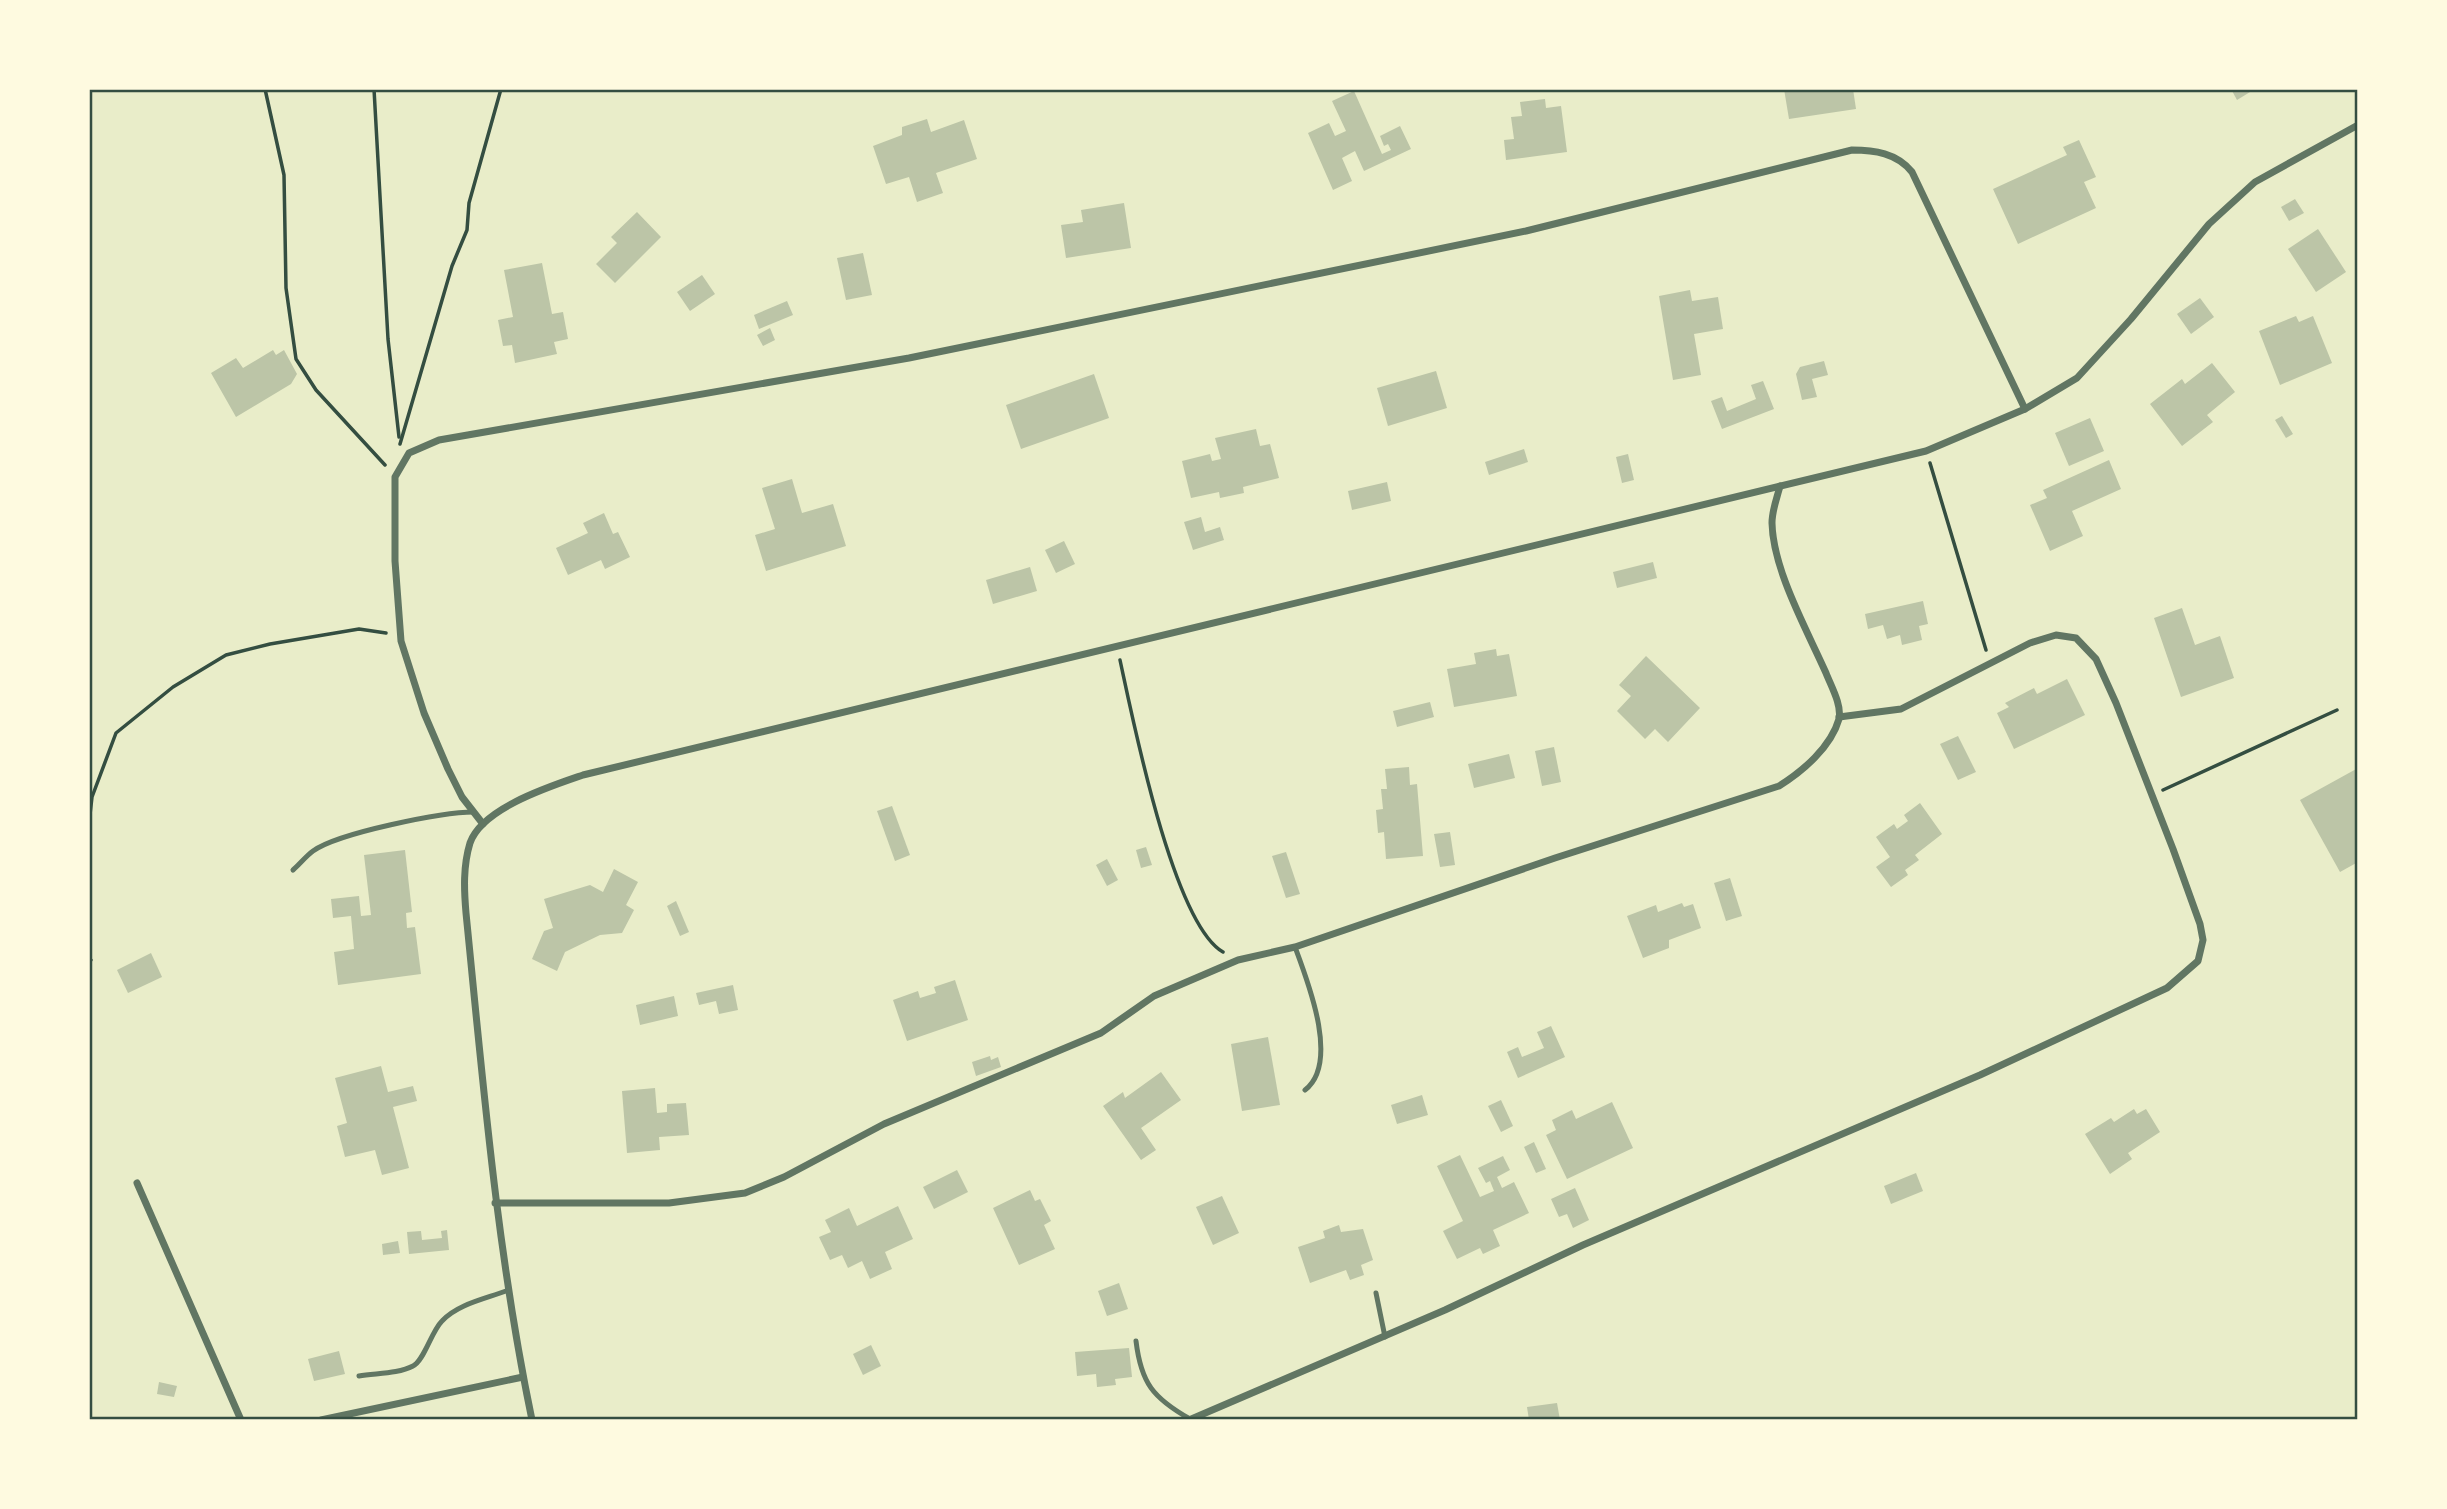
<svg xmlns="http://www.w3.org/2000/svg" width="2447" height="1509" viewBox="0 0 2447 1509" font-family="Inter,sans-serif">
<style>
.building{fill:#bcc5a7}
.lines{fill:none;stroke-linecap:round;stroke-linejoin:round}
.path{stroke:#344e41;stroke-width:3.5}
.service{stroke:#617663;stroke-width:5}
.minor{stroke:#617663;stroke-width:7}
.neatline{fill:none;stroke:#344e41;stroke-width:2.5}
</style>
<rect width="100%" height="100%" fill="#e9edc9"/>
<g class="building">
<polygon points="1784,89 1853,89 1856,109 1789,119"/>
<polygon points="2231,89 2255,89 2237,100"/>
<polygon points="1354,91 1382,154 1391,150 1388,144 1384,146 1380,136 1400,126 1411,149 1364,171 1355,151 1342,158 1352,181 1333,190 1308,133 1329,123 1335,136 1346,131 1332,101"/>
<polygon points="1545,99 1546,108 1561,106 1567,152 1506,160 1504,140 1514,139 1511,117 1522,116 1520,102"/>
<polygon points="927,119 931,132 964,120 977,159 936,173 943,193 917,202 909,177 886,184 873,146 902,135 902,127"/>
<polygon points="2079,140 2096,177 2084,182 2096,208 2018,244 1993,189 2067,155 2063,147"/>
<polygon points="2295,199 2304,213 2289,221 2281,207"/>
<polygon points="1124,203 1131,248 1066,258 1061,225 1083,222 1081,210"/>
<polygon points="637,212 661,237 615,283 596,264 617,243 611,237"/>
<polygon points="2318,229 2346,272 2316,292 2288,249"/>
<polygon points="863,253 872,295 846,300 837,258"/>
<polygon points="542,263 552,314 563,312 568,339 554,342 557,354 515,363 512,345 503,346 498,320 513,317 504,270"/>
<polygon points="702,275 715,294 690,311 677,292"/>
<polygon points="1690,290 1692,301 1718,297 1723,329 1694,334 1701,375 1673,380 1659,296"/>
<polygon points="2200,298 2214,317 2191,334 2177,314"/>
<polygon points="787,301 793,315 759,329 754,315"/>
<polygon points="2296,316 2299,322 2313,316 2332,363 2280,385 2259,331"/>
<polygon points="770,328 775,340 763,346 757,335"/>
<polygon points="273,350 276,355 284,350 297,374 291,384 236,417 211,373 236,358 243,368"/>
<polygon points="1824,361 1828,375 1812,379 1817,397 1802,400 1796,374 1800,367"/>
<polygon points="2212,363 2235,392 2207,415 2213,422 2182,446 2150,404 2182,379 2185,384"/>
<polygon points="1436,371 1447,408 1388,426 1377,388"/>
<polygon points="1094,374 1109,418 1021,449 1006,405"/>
<polygon points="1763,381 1774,409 1722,429 1711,401 1722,397 1727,411 1756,399 1751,385"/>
<polygon points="2282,416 2293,434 2286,438 2275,420"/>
<polygon points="2090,418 2104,451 2069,466 2055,433"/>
<polygon points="1256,429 1260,446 1270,444 1279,478 1243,487 1244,493 1220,498 1219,492 1191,498 1182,461 1210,454 1212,461 1221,459 1215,438"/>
<polygon points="1524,449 1528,462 1489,475 1485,462"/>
<polygon points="1628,454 1634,480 1622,483 1616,457"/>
<polygon points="2109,460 2121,489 2072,511 2083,536 2050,551 2030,505 2047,498 2043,490"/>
<polygon points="792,479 802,513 833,504 846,546 766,571 755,535 775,529 762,488"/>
<polygon points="1387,482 1391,501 1352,510 1348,491"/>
<polygon points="604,513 613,534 618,532 630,557 605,569 601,560 568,575 556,548 588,533 583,523"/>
<polygon points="1201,517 1205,532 1220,527 1224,540 1193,550 1184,522"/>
<polygon points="1064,541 1075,564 1056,573 1045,550"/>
<polygon points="1653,562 1657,578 1617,588 1613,572"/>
<polygon points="1030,567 1037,591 993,604 986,580"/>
<polygon points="1923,601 1928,624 1919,626 1922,640 1902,645 1900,635 1887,639 1883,625 1868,629 1865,614"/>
<polygon points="2182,608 2195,645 2220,636 2234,678 2181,697 2154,618"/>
<polygon points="1496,649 1497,656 1509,654 1517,696 1454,707 1447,669 1476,664 1474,653"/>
<polygon points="1646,656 1700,708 1668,742 1655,729 1645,739 1617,711 1631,696 1619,685"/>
<polygon points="2067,679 2085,715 2014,749 1997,713 2009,707 2005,703 2034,688 2037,694"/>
<polygon points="1430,702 1434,717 1397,727 1393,711"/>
<polygon points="1958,736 1976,772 1958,780 1940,744"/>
<polygon points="1554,747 1561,782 1542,786 1535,751"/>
<polygon points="1509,754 1515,778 1474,788 1468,764"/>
<polygon points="1409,767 1410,785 1417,784 1423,856 1386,859 1384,832 1378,833 1376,810 1383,809 1381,789 1387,789 1385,769"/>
<polygon points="2358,768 2358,862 2340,872 2300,800"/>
<polygon points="1920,803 1942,834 1915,855 1919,860 1905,870 1908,875 1891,887 1876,867 1890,857 1876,837 1894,824 1897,829 1908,821 1904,815"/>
<polygon points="892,806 910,855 895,861 877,811"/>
<polygon points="1450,832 1455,865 1440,867 1434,834"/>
<polygon points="1146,847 1152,865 1141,868 1136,850"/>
<polygon points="405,850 412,912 406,913 407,928 415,927 421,974 338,985 334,952 354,949 351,916 333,918 331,899 359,896 361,916 371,915 364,855"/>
<polygon points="1286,852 1300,894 1286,898 1272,856"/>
<polygon points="1107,859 1118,880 1107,886 1096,865"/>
<polygon points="614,869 638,882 626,905 634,910 622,933 600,935 565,952 557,971 532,959 544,931 553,928 544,899 590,885 603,892"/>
<polygon points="1730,878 1742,916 1726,921 1714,883"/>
<polygon points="676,901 689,932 680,936 667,906"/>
<polygon points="1682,903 1684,907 1693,904 1701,928 1669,940 1669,948 1643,958 1627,916 1656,905 1658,912"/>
<polygon points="151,953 162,977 128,993 117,970"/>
<polygon points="955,980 968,1020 907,1041 893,1000 918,991 920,998 936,993 934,987"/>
<polygon points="733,985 738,1010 719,1014 716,1001 699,1005 696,993"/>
<polygon points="674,996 678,1016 640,1025 636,1005"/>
<polygon points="1551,1026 1565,1057 1518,1078 1507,1052 1518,1047 1522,1057 1544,1048 1537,1032"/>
<polygon points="1268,1037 1280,1105 1242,1111 1231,1044"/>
<polygon points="990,1056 991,1060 998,1057 1001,1067 976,1076 972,1062"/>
<polygon points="381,1066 388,1092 413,1086 417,1101 393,1107 409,1168 382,1175 375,1150 345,1157 337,1126 347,1123 335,1078"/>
<polygon points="1161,1072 1181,1100 1141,1128 1156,1150 1141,1160 1103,1106 1123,1092 1125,1098"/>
<polygon points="655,1088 657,1113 667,1112 667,1104 686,1103 689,1135 659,1137 660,1150 627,1153 622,1091"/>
<polygon points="1422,1095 1428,1115 1397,1124 1391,1105"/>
<polygon points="1501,1100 1513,1126 1501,1132 1488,1106"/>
<polygon points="1612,1102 1633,1148 1567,1179 1546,1135 1556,1130 1552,1120 1572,1110 1576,1119"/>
<polygon points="2134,1109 2137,1114 2146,1109 2160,1132 2128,1153 2132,1159 2110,1174 2085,1134 2111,1118 2114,1122"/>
<polygon points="1534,1142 1546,1169 1536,1173 1524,1147"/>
<polygon points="1460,1155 1480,1197 1494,1191 1490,1181 1486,1183 1478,1168 1503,1156 1510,1170 1497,1177 1502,1188 1514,1182 1529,1213 1493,1230 1500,1246 1483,1254 1480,1248 1457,1259 1443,1231 1463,1221 1437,1166"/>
<polygon points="957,1170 968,1192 934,1209 923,1187"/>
<polygon points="1916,1173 1923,1191 1891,1204 1884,1186"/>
<polygon points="1575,1188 1589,1220 1573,1228 1567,1214 1559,1217 1551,1199"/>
<polygon points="1030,1190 1035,1201 1040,1199 1051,1221 1044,1225 1055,1249 1019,1265 993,1208"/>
<polygon points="1222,1196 1239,1233 1213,1245 1196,1207"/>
<polygon points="898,1206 913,1239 885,1252 892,1269 870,1279 862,1261 848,1268 842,1255 830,1260 819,1237 831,1232 825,1220 849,1208 857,1226"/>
<polygon points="1339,1225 1341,1232 1363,1229 1373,1260 1361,1265 1364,1275 1350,1280 1346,1270 1310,1283 1298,1247 1325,1238 1323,1231"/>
<polygon points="447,1230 449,1250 409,1254 407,1232 421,1231 422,1240 442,1238 441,1231"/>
<polygon points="398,1241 400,1253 383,1255 382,1244"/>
<polygon points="1119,1283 1128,1309 1107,1316 1098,1291"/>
<polygon points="871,1345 881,1366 863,1375 853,1354"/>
<polygon points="1129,1348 1132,1377 1115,1379 1116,1385 1097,1387 1096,1374 1077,1376 1075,1352"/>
<polygon points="339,1351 345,1374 314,1381 308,1359"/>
<polygon points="159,1382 177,1386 174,1397 157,1394"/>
<polygon points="1557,1403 1560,1420 1529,1420 1527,1407"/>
</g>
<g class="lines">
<g class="path">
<polyline points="265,89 284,175 286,288 296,359 316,390 385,465"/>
<polyline points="374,89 388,339 399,437"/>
<polyline points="400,444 452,266 467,230 469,203 501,89"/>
<polyline points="1930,463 1986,650"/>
<path d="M1120,660C1133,720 1173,923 1223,952"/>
<polyline points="2163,790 2337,710"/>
<polyline points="89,823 92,797 116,733 173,687 226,655 270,644 359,629 386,633"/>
<polyline points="89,959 91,960"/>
</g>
<g class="service">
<path d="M293,870C300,864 306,856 313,851C338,833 442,812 474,812"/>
<path d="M1295,947C1308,982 1340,1063 1305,1090"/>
<polyline points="1376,1293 1385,1337"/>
<path d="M1136,1341C1141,1383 1153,1398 1190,1419"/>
<path d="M359,1376C375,1373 398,1374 413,1366C424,1361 431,1332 442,1321C458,1304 485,1299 506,1291"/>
</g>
<g class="minor">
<path d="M483,824L462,797L448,769L424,713L401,641L395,561V477L409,453L439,440L909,358L1526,231L1852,150C1874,150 1897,153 1912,172L2025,409"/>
<polyline points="137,1183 241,1420"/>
<path d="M495,1203H669L745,1193L784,1177L884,1124L1101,1033L1154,996L1238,960L1295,947L1555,858L1779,786C1803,771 1831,747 1839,719C1842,705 1831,686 1826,673C1807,630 1773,570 1772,523C1772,510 1777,498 1780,486"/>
<polyline points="321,1420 523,1377"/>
<path d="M532,1420C497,1252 483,1083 466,913C464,890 463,866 470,843C482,808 551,786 583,775L1926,451L2025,409L2077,378L2131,319L2209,224L2255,182L2358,125"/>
<polyline points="1189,1420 1445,1310 1583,1245 1980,1075 2167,988 2198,961 2203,940 2200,924 2173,849 2116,703 2096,659 2076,638 2056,635 2030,643 1901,709 1839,717"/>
</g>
</g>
<rect width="2447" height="1509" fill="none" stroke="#fefae0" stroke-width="182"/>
<rect x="91" y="91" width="2265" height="1327" class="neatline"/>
</svg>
